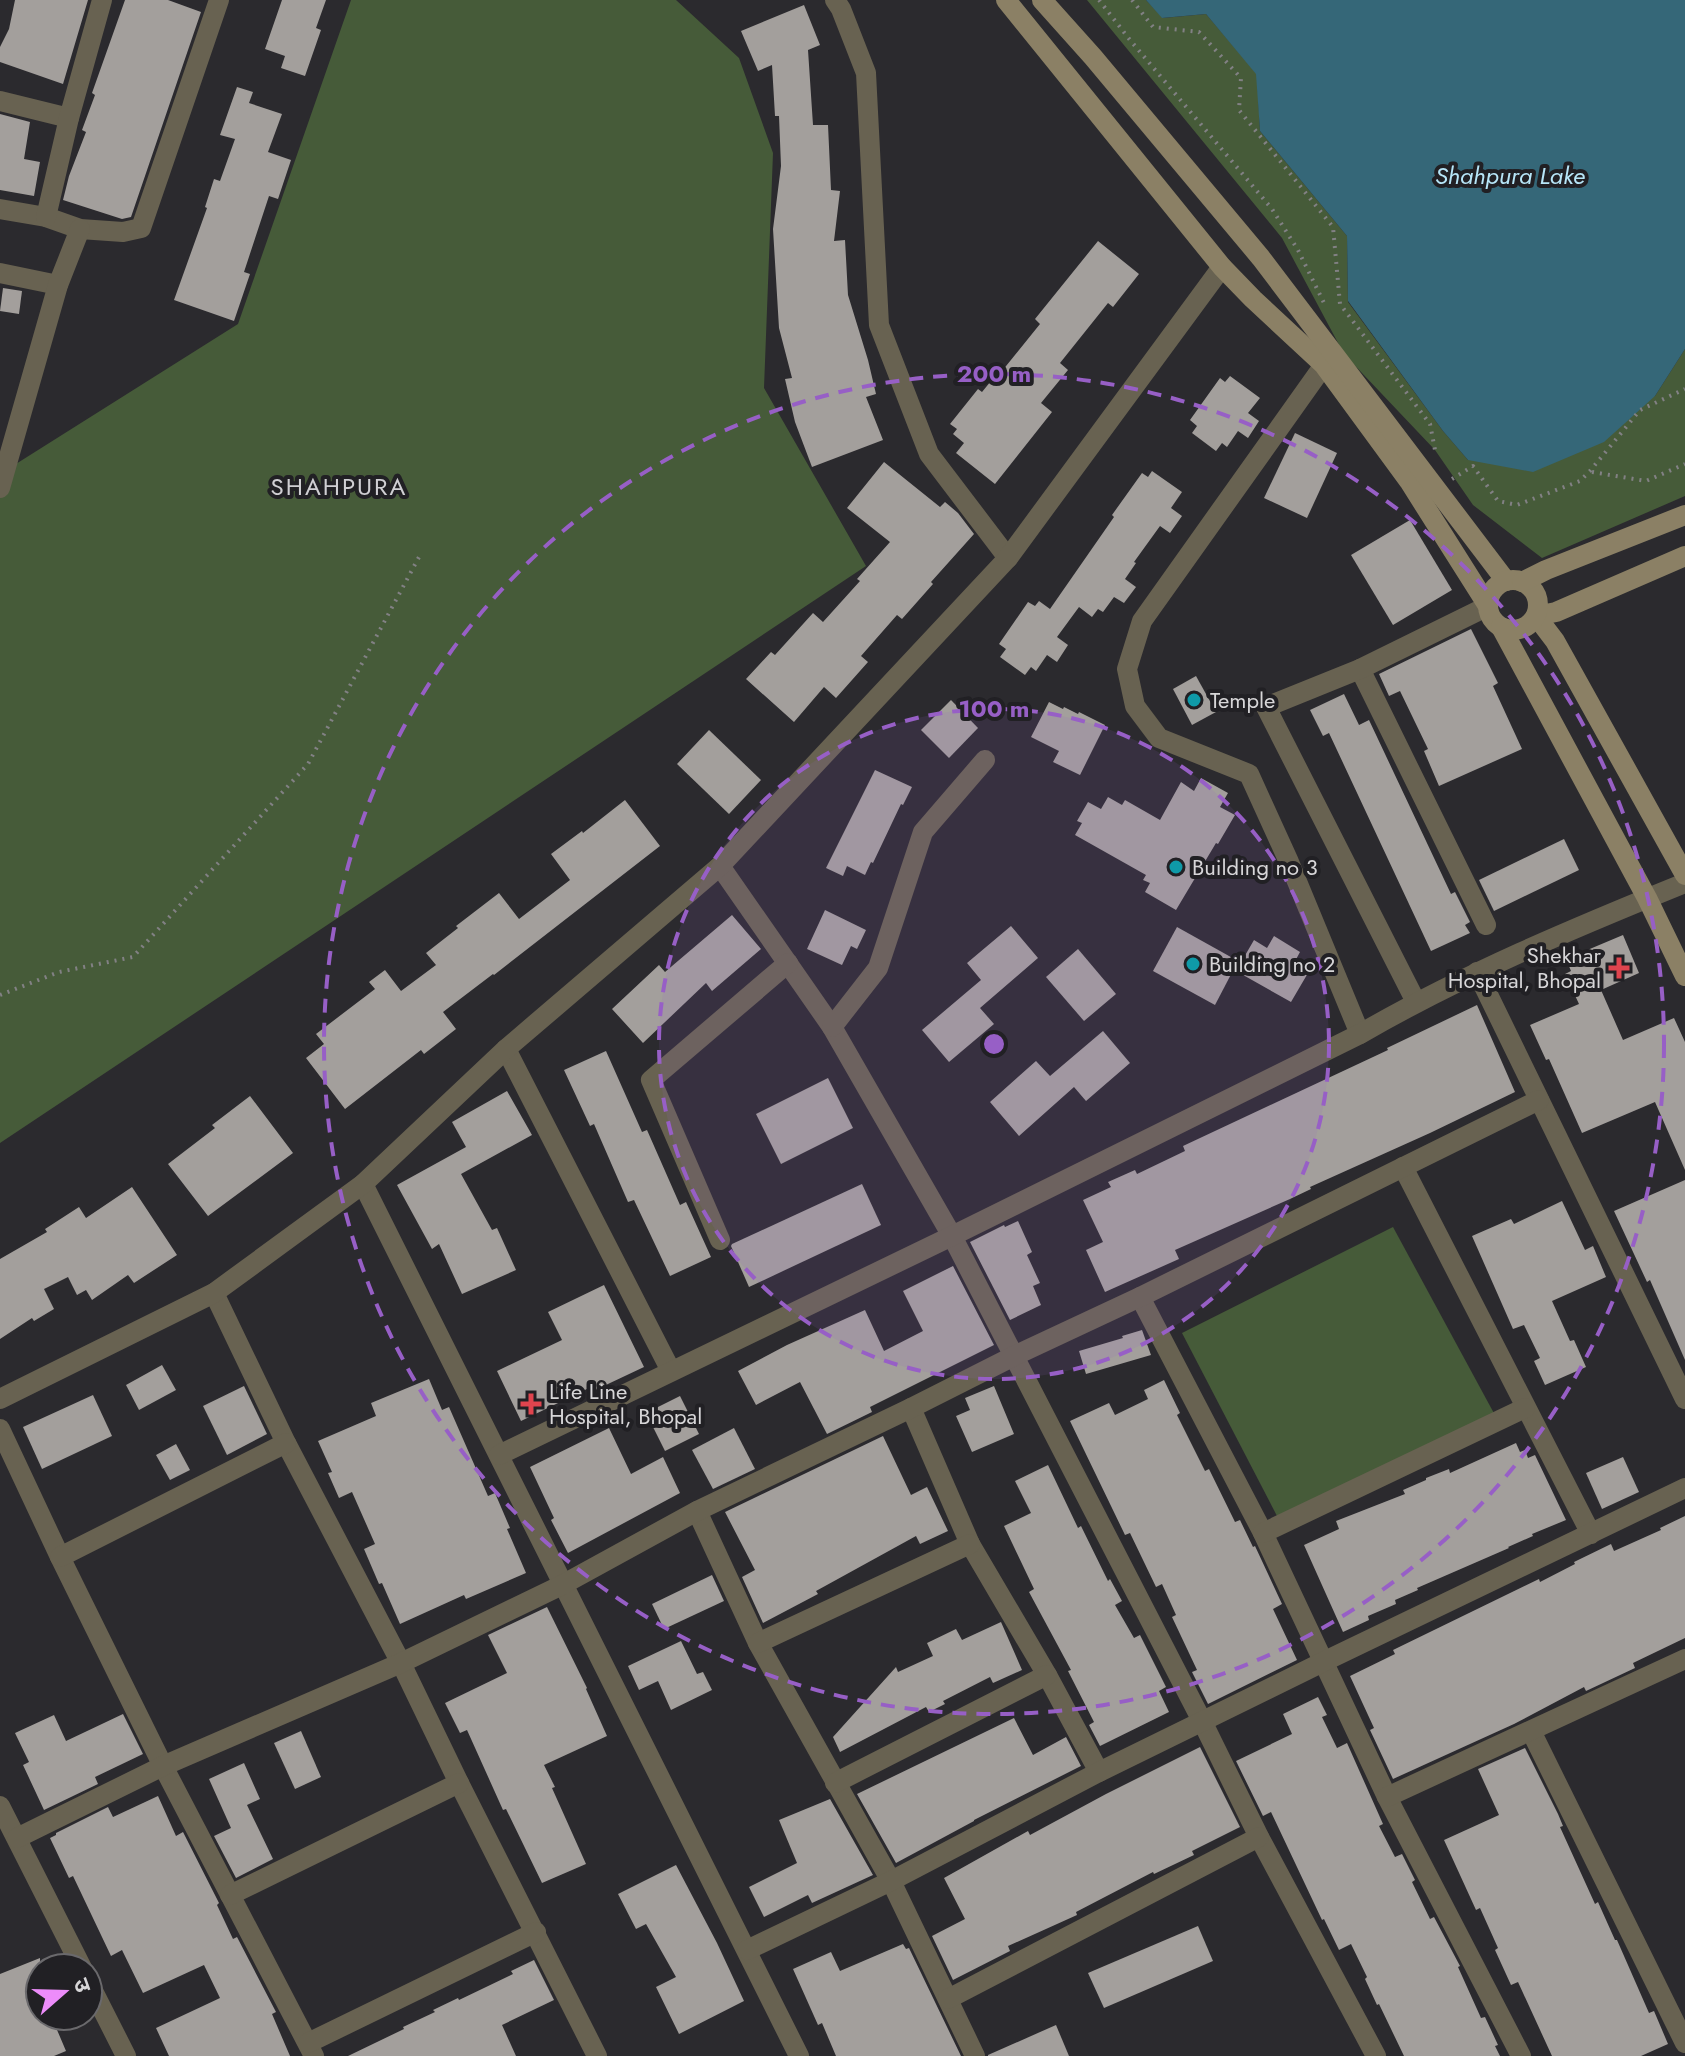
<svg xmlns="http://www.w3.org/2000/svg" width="1685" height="2056" viewBox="0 0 1685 2056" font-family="Jost,'Noto Sans Devanagari',sans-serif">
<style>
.green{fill:#465b39}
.water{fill:#356778}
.building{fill:#a39f9c}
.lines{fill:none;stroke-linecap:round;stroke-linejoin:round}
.path{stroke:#828184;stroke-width:4;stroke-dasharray:2 6;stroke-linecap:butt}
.street{stroke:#686251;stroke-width:20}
.secondary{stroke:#8b8065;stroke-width:20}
.ring{fill:none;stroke:#975fc6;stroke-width:4;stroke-dasharray:14 10}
.culture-dot{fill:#0f9aa8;stroke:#212024;stroke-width:3}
.health-dot{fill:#e0444e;stroke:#212024;stroke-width:3}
.labels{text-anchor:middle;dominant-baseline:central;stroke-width:8;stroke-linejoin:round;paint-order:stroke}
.poi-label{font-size:22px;fill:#d7d6d8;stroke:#212024;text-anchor:start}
.water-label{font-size:24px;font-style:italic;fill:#b7e6f8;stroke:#212024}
.neighbourhood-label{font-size:24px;letter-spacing:2px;fill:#d0cfd3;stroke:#212024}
.centre{fill:#975fc6;stroke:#212024;stroke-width:4}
.ring-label{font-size:24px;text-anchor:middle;font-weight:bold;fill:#975fc6;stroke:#212024;stroke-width:8;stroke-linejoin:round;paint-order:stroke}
</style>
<rect width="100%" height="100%" fill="#2b2a2e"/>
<g class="green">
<polygon points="351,0 676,0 739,58 773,153 764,388 866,566 0,1143 0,474 238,324"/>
<polygon points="1087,0 1146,0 1163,18 1206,14 1257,74 1260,131 1347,236 1348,302 1443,431 1468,460 1655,396 1685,349 1685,496 1542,558 1473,505 1435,450 1344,354 1282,238"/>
<polygon points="1393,1227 1496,1417 1277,1516 1182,1333"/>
</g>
<polygon class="water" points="1146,0 1685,0 1685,349 1655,396 1604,442 1533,472 1468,460 1443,431 1348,301 1347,236 1260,131 1256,74 1206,14 1162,18"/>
<g class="building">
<polygon points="15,0 88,0 63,84 0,62 0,47 9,29"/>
<polygon points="125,0 168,0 201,12 131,217 122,219 63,200 69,176 86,132 82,130 95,95 92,93"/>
<polygon points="282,0 326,0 316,28 321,30 305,76 281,68 285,56 265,49"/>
<polygon points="804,5 820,45 808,50 813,125 828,125 831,190 840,191 834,241 845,240 848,295 868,360 876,394 866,397 883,440 812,467 795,422 785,379 792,378 779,328 773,229 781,166 779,116 775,116 772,65 758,71 741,31"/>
<polygon points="237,87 253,92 249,103 282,114 268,152 291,160 278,199 269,196 244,272 250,274 234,321 174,300 207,208 205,207 214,179 220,181 235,139 220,135"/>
<polygon points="0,114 30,122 24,159 40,162 34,196 0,190"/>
<polygon points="1098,241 1139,274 1113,307 1108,303 1060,363 1068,370 1041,403 1052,412 995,484 956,453 964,443 953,434 957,429 950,424 978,389 982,392 1000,370 1002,371 1040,324 1035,319"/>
<polygon points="3,288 22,291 19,314 0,311"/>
<polygon points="1230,376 1260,398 1248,413 1259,421 1248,438 1238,431 1227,447 1222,443 1216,451 1192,433 1197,426 1190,420 1220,378 1225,382"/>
<polygon points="1295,433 1337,453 1307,518 1264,498"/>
<polygon points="884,462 940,507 945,502 958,513 974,534 931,582 933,584 902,619 897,615 861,656 868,662 836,698 824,687 794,722 746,679 771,652 775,655 813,613 823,622 860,581 857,579 890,542 847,508"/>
<polygon points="1152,471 1182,492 1171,508 1182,516 1170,533 1160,526 1134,562 1136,563 1125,579 1136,587 1124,603 1114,597 1103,612 1098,609 1092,617 1079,607 1057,637 1068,645 1057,662 1047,655 1036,671 1031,667 1025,675 1000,657 1006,649 999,644 1028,602 1035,606 1039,601 1050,609 1114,517 1112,515 1142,473 1148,477"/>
<polygon points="1410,520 1452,590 1393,625 1351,555"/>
<polygon points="1471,629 1498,683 1493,686 1522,749 1439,786 1424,751 1428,749 1400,691 1389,696 1379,674"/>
<polygon points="1196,676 1216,712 1192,725 1173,689"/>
<polygon points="1344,694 1359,725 1369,720 1451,894 1455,892 1470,922 1465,925 1470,933 1431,951 1329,733 1323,736 1310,710"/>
<polygon points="951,700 978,728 949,758 921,730"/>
<polygon points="1049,702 1063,709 1064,707 1078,714 1079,712 1105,725 1080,775 1053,762 1059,751 1031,737"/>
<polygon points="709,730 761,780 729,814 677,764"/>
<polygon points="875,770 912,787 903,805 901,804 873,863 871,862 865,875 847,866 843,876 826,868"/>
<polygon points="1201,778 1228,793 1220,807 1235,815 1218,844 1216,843 1176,910 1145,892 1150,883 1143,880 1146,875 1075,835 1082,823 1077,821 1088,802 1101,809 1108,797 1122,805 1125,800 1160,820 1181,782 1194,791"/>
<polygon points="625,800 660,846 494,975 493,974 443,1012 456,1029 424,1054 421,1050 345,1109 306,1058 324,1044 316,1034 375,989 369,982 385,970 401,991 436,965 426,953 458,928 456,926 499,893 519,919 570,880 551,854 582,831 583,833"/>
<polygon points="1564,839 1579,870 1494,911 1479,880"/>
<polygon points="825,910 866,930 857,949 851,946 842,965 807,949"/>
<polygon points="732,915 761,949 712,991 706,983 643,1043 612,1009 659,965 665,972"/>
<polygon points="1011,926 1038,958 980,1008 994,1024 949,1062 922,1030 981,980 967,963"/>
<polygon points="1177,927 1238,961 1215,1005 1153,971"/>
<polygon points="1623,935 1639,973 1601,990 1623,1040 1674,1018 1685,1042 1685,1170 1655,1102 1582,1133 1549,1059 1546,1060 1530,1025 1579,1004 1565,974 1571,971 1566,959"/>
<polygon points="1274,936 1300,952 1293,965 1308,973 1291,1002 1236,971 1254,940 1267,948"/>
<polygon points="1078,949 1116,994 1084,1021 1046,977"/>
<polygon points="1477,1005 1515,1092 1430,1133 1310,1187 1311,1189 1290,1199 1175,1250 1179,1259 1105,1292 1086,1250 1103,1242 1083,1200 1111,1187 1108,1182 1135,1170 1137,1174 1185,1151 1183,1146 1388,1050 1387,1048"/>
<polygon points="1103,1031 1130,1063 1086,1101 1074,1087 1019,1136 990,1102 1036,1061 1050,1076"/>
<polygon points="606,1051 642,1132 647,1130 680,1205 686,1202 711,1257 670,1276 634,1200 628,1202 594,1124 590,1126 564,1070"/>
<polygon points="828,1078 853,1128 781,1164 756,1114"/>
<polygon points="507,1091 532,1135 461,1174 492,1230 497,1228 516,1270 462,1294 439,1244 432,1249 397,1185 466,1147 452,1122"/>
<polygon points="250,1096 293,1153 208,1216 168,1164 215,1128 212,1125"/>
<polygon points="1685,1180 1685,1360 1650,1280 1647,1282 1614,1211"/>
<polygon points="862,1184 881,1225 749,1287 731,1246 732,1244"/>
<polygon points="132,1187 177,1255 134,1283 128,1275 92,1300 86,1290 77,1295 68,1277 44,1289 54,1309 34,1321 32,1318 0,1339 0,1259 47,1232 45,1229 79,1207 86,1218"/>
<polygon points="1562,1201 1585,1250 1593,1246 1606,1277 1552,1301 1570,1341 1574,1340 1586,1367 1545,1385 1534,1361 1540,1358 1524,1325 1513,1329 1472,1236 1511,1219 1514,1224"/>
<polygon points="1018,1221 1032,1252 1027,1255 1040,1283 1033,1286 1041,1305 1010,1320 970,1242 1004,1225 1005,1227"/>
<polygon points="953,1266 994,1345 870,1407 872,1412 827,1434 800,1382 756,1405 738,1371 787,1345 865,1310 884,1351 923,1331 903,1291"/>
<polygon points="604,1285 644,1367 591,1392 589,1388 521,1421 497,1371 562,1340 548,1312"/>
<polygon points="1142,1330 1151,1355 1086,1374 1079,1351 1123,1338 1122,1336"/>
<polygon points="162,1365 176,1390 139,1410 126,1385"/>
<polygon points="429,1379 442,1410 449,1407 488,1496 495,1493 510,1528 507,1529 526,1573 466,1599 464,1595 400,1624 382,1583 379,1584 364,1549 375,1544 352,1492 339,1498 328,1473 332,1472 318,1441 376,1416 371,1403"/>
<polygon points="1164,1380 1180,1413 1177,1415 1205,1471 1209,1469 1235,1522 1240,1520 1253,1547 1255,1546 1282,1604 1273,1609 1297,1660 1208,1704 1192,1672 1197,1670 1172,1617 1176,1615 1162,1584 1156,1587 1130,1533 1125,1535 1070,1421 1109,1403 1115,1415 1148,1399 1144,1390"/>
<polygon points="244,1386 267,1434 227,1455 203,1406"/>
<polygon points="994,1386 1014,1434 972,1452 956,1416 970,1410 965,1398"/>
<polygon points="93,1395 112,1436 42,1469 23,1427"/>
<polygon points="680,1396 699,1434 665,1451 646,1413"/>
<polygon points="609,1428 631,1474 663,1457 680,1493 568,1553 551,1520 554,1518 530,1467"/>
<polygon points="734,1428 755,1469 713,1489 692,1450"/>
<polygon points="883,1436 911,1495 927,1487 948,1531 920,1544 916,1536 816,1591 818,1594 763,1623 742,1577 755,1570 725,1512"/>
<polygon points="1516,1443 1520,1452 1525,1450 1528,1458 1535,1455 1566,1520 1532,1534 1533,1536 1508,1547 1509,1548 1417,1588 1418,1590 1395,1600 1396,1604 1368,1616 1369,1620 1343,1632 1304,1545 1339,1529 1336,1521 1405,1494 1403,1490 1426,1480 1426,1478 1449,1469 1450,1473"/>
<polygon points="176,1444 190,1470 170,1480 156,1455"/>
<polygon points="1623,1457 1639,1492 1602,1509 1586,1473"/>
<polygon points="1048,1465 1078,1528 1081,1526 1108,1581 1110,1579 1122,1601 1115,1605 1134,1638 1140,1635 1166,1687 1159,1691 1169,1712 1100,1746 1089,1725 1094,1722 1068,1671 1071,1670 1029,1592 1034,1589 1004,1526 1031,1513 1015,1481"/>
<polygon points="1685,1516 1685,1638 1633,1663 1635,1668 1586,1691 1584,1687 1514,1724 1393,1779 1370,1730 1374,1728 1350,1676 1395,1654 1393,1650 1539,1579 1540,1582 1575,1564 1574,1562 1611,1544 1614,1551 1661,1530 1660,1528"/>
<polygon points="712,1575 724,1601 664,1629 652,1604"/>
<polygon points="547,1607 587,1688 586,1689 607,1736 544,1765 555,1787 552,1788 586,1864 542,1883 506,1809 503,1810 467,1730 460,1733 445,1703 507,1673 488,1635"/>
<polygon points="1001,1622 1022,1670 993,1683 990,1677 943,1701 945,1704 929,1712 926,1707 840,1752 833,1737 896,1667 898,1672 933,1656 927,1643 956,1629 962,1640"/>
<polygon points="681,1641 697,1674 703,1672 712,1690 671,1710 658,1681 639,1690 628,1666"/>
<polygon points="1318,1697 1327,1715 1322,1717 1337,1748 1347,1743 1383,1824 1379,1826 1395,1857 1402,1854 1415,1880 1412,1882 1430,1919 1434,1917 1460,1966 1458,1967 1481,2018 1485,2017 1498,2045 1495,2046 1500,2056 1404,2056 1379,2004 1377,2005 1365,1979 1367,1977 1351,1944 1339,1950 1324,1919 1322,1920 1271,1812 1263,1816 1236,1761 1292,1734 1283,1714"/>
<polygon points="123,1714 143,1754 95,1777 98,1784 44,1810 23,1765 29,1762 15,1733 54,1715 66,1741"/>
<polygon points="1014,1718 1033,1755 1066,1737 1081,1766 974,1820 974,1821 896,1863 857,1794"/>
<polygon points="301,1731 321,1777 295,1789 274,1743"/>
<polygon points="1200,1747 1240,1827 1192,1851 1194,1855 1154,1874 1153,1872 1076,1912 1077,1915 1008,1946 1010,1951 953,1980 932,1936 965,1919 944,1878 1028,1831 1030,1835 1106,1794"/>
<polygon points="1525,1748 1558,1814 1563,1826 1560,1827 1595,1904 1598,1902 1615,1940 1617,1940 1649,2013 1654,2011 1668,2044 1641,2056 1552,2056 1518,1982 1511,1985 1495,1950 1498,1948 1480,1908 1476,1910 1444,1840 1499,1815 1478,1769"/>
<polygon points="244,1763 260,1799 247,1805 273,1859 236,1878 214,1836 231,1828 209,1779"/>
<polygon points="158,1796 176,1836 183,1832 219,1903 217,1905 233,1939 237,1937 276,2012 272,2014 290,2056 169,2056 156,2028 220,1998 204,1965 143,1993 122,1950 111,1956 73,1876 69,1878 50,1838 56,1835 56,1833 108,1807 113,1817"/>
<polygon points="830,1799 873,1875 812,1903 808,1895 764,1917 749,1887 797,1863 779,1820"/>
<polygon points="676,1865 717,1943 744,2001 679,2034 656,1987 676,1977 646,1924 636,1929 618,1894"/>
<polygon points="1198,1926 1213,1961 1104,2008 1088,1973"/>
<polygon points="903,1944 906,1949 909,1948 961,2056 836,2056 822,2023 818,2025 793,1969 831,1952 840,1971"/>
<polygon points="40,1958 40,2023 52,2018 66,2051 54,2056 0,2056 0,1974"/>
<polygon points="534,1960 554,2000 502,2025 516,2056 348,2056 404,2029 403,2027 435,2012 433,2010 458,1998 459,2000 513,1974 511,1971"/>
<polygon points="1056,2025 1069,2056 988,2056 988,2055"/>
</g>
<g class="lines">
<g class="path">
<polyline points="1099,0 1130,40 1272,209 1298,250 1325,305"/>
<polyline points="1132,0 1153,27 1199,32 1241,78 1239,110 1333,227 1340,304 1430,424 1435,450"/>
<polyline points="1592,472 1646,481 1685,464"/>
<polyline points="1452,479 1473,466 1498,501 1517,505 1580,481 1590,471 1640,410 1685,389"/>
<polyline points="0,995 59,972 133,957 308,764 419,557"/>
</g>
<g class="street">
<polyline points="835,0 841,9 866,73 879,325 929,454 1008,558"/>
<polyline points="0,101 69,118"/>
<polyline points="0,209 46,217 80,229 123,232 141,228 219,0"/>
<polyline points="46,217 69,118 102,0"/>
<polyline points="0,273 58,285"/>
<polyline points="1324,365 1142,621 1127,669 1135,706 1159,738 1249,774 1289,862 1360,1034"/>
<polyline points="0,488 58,285 80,229"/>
<polyline points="1360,669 1486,925"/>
<polyline points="720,866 832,1027 952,1236 1202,1721 1259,1837 1376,2056"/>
<polyline points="1477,972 1685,1399"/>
<polyline points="1416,1002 1266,707 1360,669 1488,606"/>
<polyline points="832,1027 878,968 923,832 985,760"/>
<polyline points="506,1049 671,1371"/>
<polyline points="1403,1167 1591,1534"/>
<polyline points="363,1184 799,2056"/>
<polyline points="720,1240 651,1080 788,963"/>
<polyline points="214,1293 286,1443 401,1663 459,1783 597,2056"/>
<polyline points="1140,1297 1263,1533 1387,1797 1521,2056"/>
<polyline points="0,1399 214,1293 363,1184 506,1049 720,866 1008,558 1222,267"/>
<polyline points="911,1408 970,1544 1047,1675 1099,1772"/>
<polyline points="0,1429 60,1557 163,1766 314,2056"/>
<path d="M499,1455L952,1236L1360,1034C1464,974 1574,928 1685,883"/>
<polyline points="697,1511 758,1643 891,1881 975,2056"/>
<polyline points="1263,1533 1525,1408"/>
<polyline points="60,1557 286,1443"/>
<polyline points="758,1643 970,1544"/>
<polyline points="1531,1731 1685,2043"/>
<polyline points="835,1783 1047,1675"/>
<polyline points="1387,1797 1685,1659"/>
<polyline points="0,1806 82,1968"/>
<polyline points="17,1838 163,1766 401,1663 562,1585 697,1511 911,1408 1014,1356 1140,1297 1539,1100"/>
<polyline points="230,1895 459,1783"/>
<polyline points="747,1950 891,1881 1099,1772 1323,1662 1685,1488"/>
<polyline points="88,1981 126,2056"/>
<polyline points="948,1999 1259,1837"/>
<polyline points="308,2043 536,1932"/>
</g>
<g class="secondary">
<polyline points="1006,0 1222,267 1253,299 1324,365 1409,481 1488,606"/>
<polyline points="1042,0 1093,57 1261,258 1506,581"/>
<polyline points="1685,556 1556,612 1536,616 1555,641 1685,875"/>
<circle cx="1513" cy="605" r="25"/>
<polyline points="1522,582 1546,570 1685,515"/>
<polyline points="1501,627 1647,898 1685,976"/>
</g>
</g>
<circle cx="994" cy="1044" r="335" fill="#975fc6" fill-opacity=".12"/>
<g class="ring">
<circle cx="994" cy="1044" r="335"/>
<circle cx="994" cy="1044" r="670"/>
</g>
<g class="culture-dot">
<circle cx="1194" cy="700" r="8"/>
<circle cx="1176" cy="867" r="8"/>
<circle cx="1193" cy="964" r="8"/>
</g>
<g class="health-dot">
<path d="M1615 956h8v8h8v8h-8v8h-8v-8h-8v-8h8z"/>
<path d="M527 1392h8v8h8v8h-8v8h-8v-8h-8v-8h8z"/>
</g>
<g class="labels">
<g class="poi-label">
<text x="1210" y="700">Temple</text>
<text x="1192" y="867">Building no 3</text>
<text x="1601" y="955" text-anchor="end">Shekhar<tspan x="1601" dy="25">Hospital, Bhopal</tspan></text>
<text x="1209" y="964">Building no 2</text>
<text x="549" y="1391">Life Line<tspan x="549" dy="25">Hospital, Bhopal</tspan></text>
</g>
<g class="water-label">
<text x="1510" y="175">Shahpura Lake</text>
</g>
<g class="neighbourhood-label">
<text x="339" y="486">SHAHPURA</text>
</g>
</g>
<circle cx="994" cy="1044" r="12" class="centre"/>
<g class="ring-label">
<text x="994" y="382">200 m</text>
<text x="994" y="717">100 m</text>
</g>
<g transform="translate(64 1992) rotate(70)"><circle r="38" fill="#212024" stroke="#6a696c" stroke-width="2"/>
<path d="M0-6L14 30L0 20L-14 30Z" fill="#ed8cfa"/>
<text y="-12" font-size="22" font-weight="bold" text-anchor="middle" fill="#d7d6d8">उ</text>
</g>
</svg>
